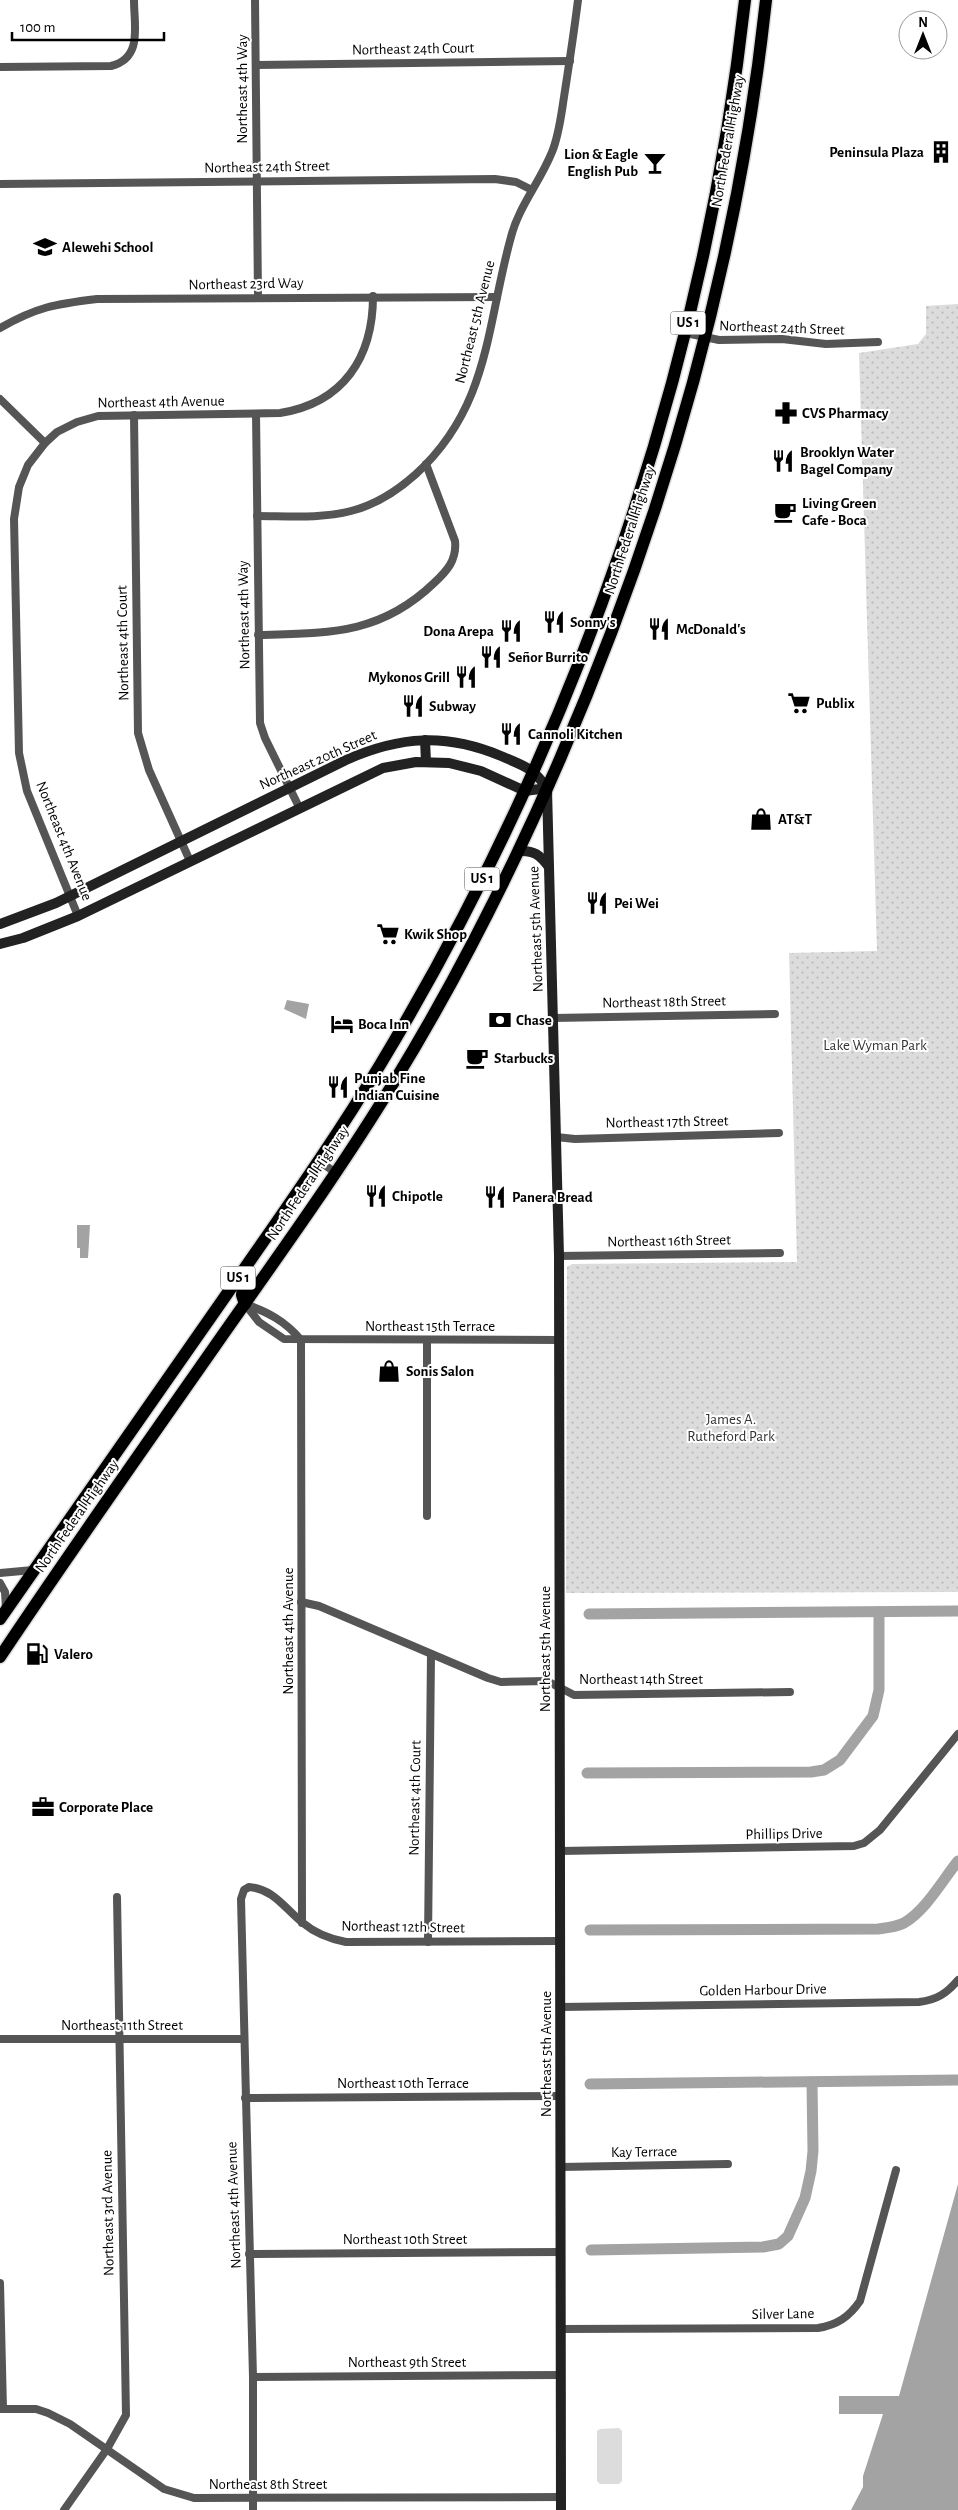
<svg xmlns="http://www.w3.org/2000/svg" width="958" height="2510" viewBox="0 0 958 2510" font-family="'Alegreya Sans',sans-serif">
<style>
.grass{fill:#dcdcdc}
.park{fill:url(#park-dots)}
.water{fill:#a3a3a3}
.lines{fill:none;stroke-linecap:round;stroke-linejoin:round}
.canal{stroke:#a3a3a3;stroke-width:11}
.primary-casing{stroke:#dbdbdb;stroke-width:15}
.street{stroke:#555;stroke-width:8}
.secondary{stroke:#222;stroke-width:10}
.primary{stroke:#000;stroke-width:12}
.labels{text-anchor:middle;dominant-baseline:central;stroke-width:4;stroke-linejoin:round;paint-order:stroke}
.shield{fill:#fff;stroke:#4c4c4c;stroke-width:1}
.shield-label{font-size:14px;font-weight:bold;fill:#000}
.street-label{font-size:15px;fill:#000;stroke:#fff}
.poi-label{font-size:15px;font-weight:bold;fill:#000;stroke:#fff;text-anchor:start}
.park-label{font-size:15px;fill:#333;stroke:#fff}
</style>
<defs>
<pattern id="park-dots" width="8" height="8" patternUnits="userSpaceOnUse" patternTransform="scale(1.25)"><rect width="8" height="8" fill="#dcdcdc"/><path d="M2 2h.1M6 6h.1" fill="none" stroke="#bbb" stroke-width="1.8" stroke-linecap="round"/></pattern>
</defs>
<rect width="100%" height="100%" fill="#fff"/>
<polygon class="grass" points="619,2428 622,2431 622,2481 619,2484 600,2484 597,2481 597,2431 600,2429"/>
<polygon class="park" points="958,304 958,1592 566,1593 567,1267 572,1264 797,1262 789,953 877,951 859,353 918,344 926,334 926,306"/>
<g class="water">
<polygon points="287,1000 309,1004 306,1019 284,1009"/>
<polygon points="77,1225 90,1225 88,1258 80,1258 80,1248 77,1248"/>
<polygon points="958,2184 958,2510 851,2510 863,2487 863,2476 883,2414 839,2414 839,2396 899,2396"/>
</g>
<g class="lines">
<g class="canal">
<polyline points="589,1614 958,1611"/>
<polyline points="587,1773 811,1772 824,1770 840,1760 873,1716 879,1690 879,1612"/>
<path d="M590,1930L878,1929C886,1928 896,1927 904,1923C926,1910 942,1881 958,1861"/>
<polyline points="590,2084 958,2080"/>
<polyline points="591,2250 763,2247 779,2244 788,2236 805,2198 811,2171 813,2151 812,2082"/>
</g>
<defs>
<g id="primary">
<polyline points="245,1304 242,1295 245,1270"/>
<path d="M0,1619C76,1510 153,1401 229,1291C280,1217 333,1143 380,1065C575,741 703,377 745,0"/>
<path d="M0,1657C72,1549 148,1442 222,1336C281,1252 341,1169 394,1082C457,979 512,870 560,759C664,518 738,262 766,0"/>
</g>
</defs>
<use href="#primary" class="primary-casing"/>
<g class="street">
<polyline points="255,0 258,297"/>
<polyline points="256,65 570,61"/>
<path d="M0,67L111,66C143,58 134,26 134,0"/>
<polyline points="0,184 495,179 516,182 532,190"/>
<path d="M0,328C37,307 55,304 97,299L497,297"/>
<polyline points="686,333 719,340 782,339 826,344 878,342"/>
<polyline points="0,399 45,443"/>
<polyline points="256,414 260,723 265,738 299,807"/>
<polyline points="134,415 138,733 149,770 190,861"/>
<path d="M257,516C287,516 321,519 351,511C375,505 397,491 416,474C490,406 486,327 511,237C519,206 540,182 552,152C559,135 561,116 564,97C569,65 574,32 578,0"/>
<path d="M258,635C328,633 380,635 434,583C447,571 457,560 455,541L426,464"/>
<path d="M78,916L27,791L19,753L14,519L19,487L28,465L45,443L57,432L77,422L98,416L280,413C343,403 373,358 373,296"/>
<polyline points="553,1018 775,1014"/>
<polyline points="556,1137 575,1139 779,1133"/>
<polyline points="319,1161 336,1173"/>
<polyline points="559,1256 780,1253"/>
<polyline points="245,1304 259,1322 284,1339 560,1340"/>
<path d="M245,1304C268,1312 285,1321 301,1340"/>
<polyline points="301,1340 302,1923"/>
<polyline points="427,1340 427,1516"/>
<polyline points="0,1573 33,1570"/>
<polyline points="0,1583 5,1592 6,1609"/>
<polyline points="301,1602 319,1606 488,1678 501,1682 547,1681 574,1695 790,1692"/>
<polyline points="560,1851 854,1846 864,1843 880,1830 958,1734"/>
<polyline points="428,1942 431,1654"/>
<path d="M560,2007L919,2002C937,2000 947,1993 958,1980"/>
<polyline points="0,2039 244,2039"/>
<polyline points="245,2098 561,2096"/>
<polyline points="561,2167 728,2164"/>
<polyline points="249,2254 561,2252"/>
<polyline points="0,2283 3,2409"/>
<path d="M561,2329L818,2328C837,2325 849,2317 860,2301L896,2170"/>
<polyline points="253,2377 561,2375"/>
<polyline points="0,2409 36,2409 48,2413 70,2424 164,2489 194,2498 561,2497"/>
<polyline points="64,2510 107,2449 126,2415 117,1897"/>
<path d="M253,2510V2377L241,1899L244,1890L249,1887C274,1889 285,1909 303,1923C316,1934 330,1939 346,1942L560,1941"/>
</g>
<g class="secondary">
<polyline points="425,740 426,762"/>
<polyline points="547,789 559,1256 561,2510"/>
<path d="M519,851C534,850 540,855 549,867"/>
<path d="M0,924L56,903L346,760C400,736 446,733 501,756C524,766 532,767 547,788"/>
<polyline points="0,944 23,938 78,916 383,768 416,762 449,763 481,771 525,791 547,788"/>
</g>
<use href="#primary" class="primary"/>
</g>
<defs>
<symbol id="building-bare" viewBox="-9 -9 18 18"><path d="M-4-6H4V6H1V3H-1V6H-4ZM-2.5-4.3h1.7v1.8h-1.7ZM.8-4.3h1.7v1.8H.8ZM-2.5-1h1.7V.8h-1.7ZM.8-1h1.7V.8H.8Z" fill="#000" stroke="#fff" stroke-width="2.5" paint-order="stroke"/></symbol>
<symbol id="bar-bare" viewBox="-9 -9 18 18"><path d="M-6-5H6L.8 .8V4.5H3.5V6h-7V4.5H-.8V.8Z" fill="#000" stroke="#fff" stroke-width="2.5" paint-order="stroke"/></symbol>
<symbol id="school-bare" viewBox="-9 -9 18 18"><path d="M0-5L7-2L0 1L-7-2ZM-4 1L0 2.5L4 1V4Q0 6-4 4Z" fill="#000" stroke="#fff" stroke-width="2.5" paint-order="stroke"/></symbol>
<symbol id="pharmacy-bare" viewBox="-9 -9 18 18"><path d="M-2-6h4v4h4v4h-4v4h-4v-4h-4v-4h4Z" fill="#000" stroke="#fff" stroke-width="2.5" paint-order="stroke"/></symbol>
<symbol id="restaurant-bare" viewBox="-9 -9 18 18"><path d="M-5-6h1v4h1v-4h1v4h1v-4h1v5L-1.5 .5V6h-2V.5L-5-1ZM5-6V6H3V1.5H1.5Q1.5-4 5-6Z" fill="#000" stroke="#fff" stroke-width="2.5" paint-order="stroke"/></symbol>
<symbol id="cafe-bare" viewBox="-9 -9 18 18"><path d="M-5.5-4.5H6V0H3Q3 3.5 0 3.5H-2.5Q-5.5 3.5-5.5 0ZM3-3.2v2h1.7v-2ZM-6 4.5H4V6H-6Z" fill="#000" stroke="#fff" stroke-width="2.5" paint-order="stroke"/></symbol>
<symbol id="supermarket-bare" viewBox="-9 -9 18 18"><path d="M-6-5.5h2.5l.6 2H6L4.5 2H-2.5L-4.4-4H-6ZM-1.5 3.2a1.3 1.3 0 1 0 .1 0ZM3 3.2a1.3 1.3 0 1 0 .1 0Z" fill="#000" stroke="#fff" stroke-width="2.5" paint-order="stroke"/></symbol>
<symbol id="shop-bare" viewBox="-9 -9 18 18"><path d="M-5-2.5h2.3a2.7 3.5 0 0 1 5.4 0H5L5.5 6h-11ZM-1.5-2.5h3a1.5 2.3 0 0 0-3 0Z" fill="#000" stroke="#fff" stroke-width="2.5" paint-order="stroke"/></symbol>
<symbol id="bank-bare" viewBox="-9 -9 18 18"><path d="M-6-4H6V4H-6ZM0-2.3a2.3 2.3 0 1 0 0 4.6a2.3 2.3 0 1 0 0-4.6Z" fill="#000" stroke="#fff" stroke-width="2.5" paint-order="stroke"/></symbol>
<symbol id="hotel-bare" viewBox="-9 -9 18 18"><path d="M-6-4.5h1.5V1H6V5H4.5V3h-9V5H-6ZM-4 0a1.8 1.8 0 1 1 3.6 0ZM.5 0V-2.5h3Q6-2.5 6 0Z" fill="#000" stroke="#fff" stroke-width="2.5" paint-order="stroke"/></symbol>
<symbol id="fuel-bare" viewBox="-9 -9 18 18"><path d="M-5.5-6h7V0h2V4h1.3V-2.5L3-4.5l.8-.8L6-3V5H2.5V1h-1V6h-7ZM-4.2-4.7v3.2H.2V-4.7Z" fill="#000" stroke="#fff" stroke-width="2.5" paint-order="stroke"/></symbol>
<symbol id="office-bare" viewBox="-9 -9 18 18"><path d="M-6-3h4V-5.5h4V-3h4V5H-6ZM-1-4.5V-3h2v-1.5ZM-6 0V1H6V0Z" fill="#000" stroke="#fff" stroke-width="2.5" paint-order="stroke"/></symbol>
</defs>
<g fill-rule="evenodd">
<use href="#building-bare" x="925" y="136" width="32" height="32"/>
<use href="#bar-bare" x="639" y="147" width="32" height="32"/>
<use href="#school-bare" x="29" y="231" width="32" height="32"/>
<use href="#pharmacy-bare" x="770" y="397" width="32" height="32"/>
<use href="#restaurant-bare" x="767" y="445" width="32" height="32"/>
<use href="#cafe-bare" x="769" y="496" width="32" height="32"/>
<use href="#restaurant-bare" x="538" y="606" width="32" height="32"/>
<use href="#restaurant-bare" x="643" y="613" width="32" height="32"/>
<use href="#restaurant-bare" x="495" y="615" width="32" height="32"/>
<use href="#restaurant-bare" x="475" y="641" width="32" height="32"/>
<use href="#restaurant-bare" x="450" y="661" width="32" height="32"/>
<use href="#supermarket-bare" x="783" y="687" width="32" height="32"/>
<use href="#restaurant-bare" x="397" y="690" width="32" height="32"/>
<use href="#restaurant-bare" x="495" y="718" width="32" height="32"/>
<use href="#shop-bare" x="745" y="803" width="32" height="32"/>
<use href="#restaurant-bare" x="581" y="887" width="32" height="32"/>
<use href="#supermarket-bare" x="372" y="918" width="32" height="32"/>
<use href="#bank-bare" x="484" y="1004" width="32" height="32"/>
<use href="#hotel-bare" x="326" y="1008" width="32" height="32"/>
<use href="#cafe-bare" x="461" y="1042" width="32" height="32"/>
<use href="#restaurant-bare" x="322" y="1071" width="32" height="32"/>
<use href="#restaurant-bare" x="360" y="1180" width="32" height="32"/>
<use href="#restaurant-bare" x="479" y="1181" width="32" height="32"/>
<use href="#shop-bare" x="373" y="1355" width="32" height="32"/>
<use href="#fuel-bare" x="21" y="1638" width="32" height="32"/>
<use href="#office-bare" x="27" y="1791" width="32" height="32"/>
</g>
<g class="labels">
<g class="shield">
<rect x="670.5" y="311.5" width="35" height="23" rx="4"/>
<rect x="464.5" y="867.5" width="35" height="23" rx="4"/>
<rect x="220.5" y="1266.5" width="35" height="23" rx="4"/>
</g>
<g class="shield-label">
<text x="688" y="323">US 1</text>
<text x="482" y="879">US 1</text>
<text x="238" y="1278">US 1</text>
</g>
<g class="street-label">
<text transform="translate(413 49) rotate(-1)">Northeast 24th Court</text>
<text transform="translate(242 89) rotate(-90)">Northeast 4th Way</text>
<text transform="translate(728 141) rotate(-80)">North Federal Highway</text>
<text transform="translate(267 167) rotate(-1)">Northeast 24th Street</text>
<text transform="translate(246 284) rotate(-1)">Northeast 23rd Way</text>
<text transform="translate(475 322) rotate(-76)">Northeast 5th Avenue</text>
<text transform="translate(782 328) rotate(2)">Northeast 24th Street</text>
<text transform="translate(161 402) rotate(-1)">Northeast 4th Avenue</text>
<text transform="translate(630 530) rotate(-72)">North Federal Highway</text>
<text transform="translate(244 615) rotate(-91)">Northeast 4th Way</text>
<text transform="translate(123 643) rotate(-91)">Northeast 4th Court</text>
<text transform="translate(318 760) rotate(-24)">Northeast 20th Street</text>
<text transform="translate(64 841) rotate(68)">Northeast 4th Avenue</text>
<text transform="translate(536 929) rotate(-92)">Northeast 5th Avenue</text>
<text transform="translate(664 1002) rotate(-1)">Northeast 18th Street</text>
<text transform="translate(667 1122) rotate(-1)">Northeast 17th Street</text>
<text transform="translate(308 1183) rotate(-56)">North Federal Highway</text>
<text transform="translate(669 1241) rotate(-1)">Northeast 16th Street</text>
<text x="430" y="1326">Northeast 15th Terrace</text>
<text transform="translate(77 1516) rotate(-55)">North Federal Highway</text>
<text transform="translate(288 1631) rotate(-90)">Northeast 4th Avenue</text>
<text transform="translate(545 1649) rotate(-90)">Northeast 5th Avenue</text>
<text x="641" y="1679">Northeast 14th Street</text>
<text transform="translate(415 1798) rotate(-89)">Northeast 4th Court</text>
<text transform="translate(784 1834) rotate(-1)">Phillips Drive</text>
<text transform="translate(403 1927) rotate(1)">Northeast 12th Street</text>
<text transform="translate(763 1990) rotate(-1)">Golden Harbour Drive</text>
<text x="122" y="2025">Northeast 11th Street</text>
<text transform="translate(546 2054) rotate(-90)">Northeast 5th Avenue</text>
<text x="403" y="2083">Northeast 10th Terrace</text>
<text transform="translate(644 2152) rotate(-1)">Kay Terrace</text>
<text transform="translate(234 2205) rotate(-92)">Northeast 4th Avenue</text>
<text transform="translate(108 2213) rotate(-91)">Northeast 3rd Avenue</text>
<text x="405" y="2239">Northeast 10th Street</text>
<text transform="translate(783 2314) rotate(-1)">Silver Lane</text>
<text x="407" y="2362">Northeast 9th Street</text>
<text x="268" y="2484">Northeast 8th Street</text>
</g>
<g class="poi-label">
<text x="924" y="152" text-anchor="end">Peninsula Plaza</text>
<text x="638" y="154" text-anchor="end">Lion &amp; Eagle<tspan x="638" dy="17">English Pub</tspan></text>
<text x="62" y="247">Alewehi School</text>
<text x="802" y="413">CVS Pharmacy</text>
<text x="800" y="452">Brooklyn Water<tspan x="800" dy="17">Bagel Company</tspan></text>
<text x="802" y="503">Living Green<tspan x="802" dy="17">Cafe - Boca</tspan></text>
<text x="570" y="622">Sonny's</text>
<text x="676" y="629">McDonald's</text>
<text x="494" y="631" text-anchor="end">Dona Arepa</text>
<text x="508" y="657">Señor Burrito</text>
<text x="450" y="677" text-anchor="end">Mykonos Grill</text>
<text x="816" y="703">Publix</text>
<text x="429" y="706">Subway</text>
<text x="528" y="734">Cannoli Kitchen</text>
<text x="778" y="819">AT&amp;T</text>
<text x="614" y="903">Pei Wei</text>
<text x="404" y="934">Kwik Shop</text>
<text x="516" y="1020">Chase</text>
<text x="358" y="1024">Boca Inn</text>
<text x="494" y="1058">Starbucks</text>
<text x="354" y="1078">Punjab Fine<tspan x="354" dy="17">Indian Cuisine</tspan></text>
<text x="392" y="1196">Chipotle</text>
<text x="512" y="1197">Panera Bread</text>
<text x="406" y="1371">Sonis Salon</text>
<text x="54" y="1654">Valero</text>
<text x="59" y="1807">Corporate Place</text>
</g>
<g class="park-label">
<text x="875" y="1045">Lake Wyman Park</text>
<text x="731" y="1419">James A.<tspan x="731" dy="17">Rutheford Park</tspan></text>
</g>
</g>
<g transform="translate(923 35)"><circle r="24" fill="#ffffff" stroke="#999999"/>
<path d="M0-4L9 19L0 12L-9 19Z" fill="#000000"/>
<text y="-8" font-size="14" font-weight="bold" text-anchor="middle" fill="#000000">N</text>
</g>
<path d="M12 32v8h152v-8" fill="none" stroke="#000000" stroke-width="2.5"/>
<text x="20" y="32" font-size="15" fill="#000000" stroke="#ffffff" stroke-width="4" paint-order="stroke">100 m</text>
</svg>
